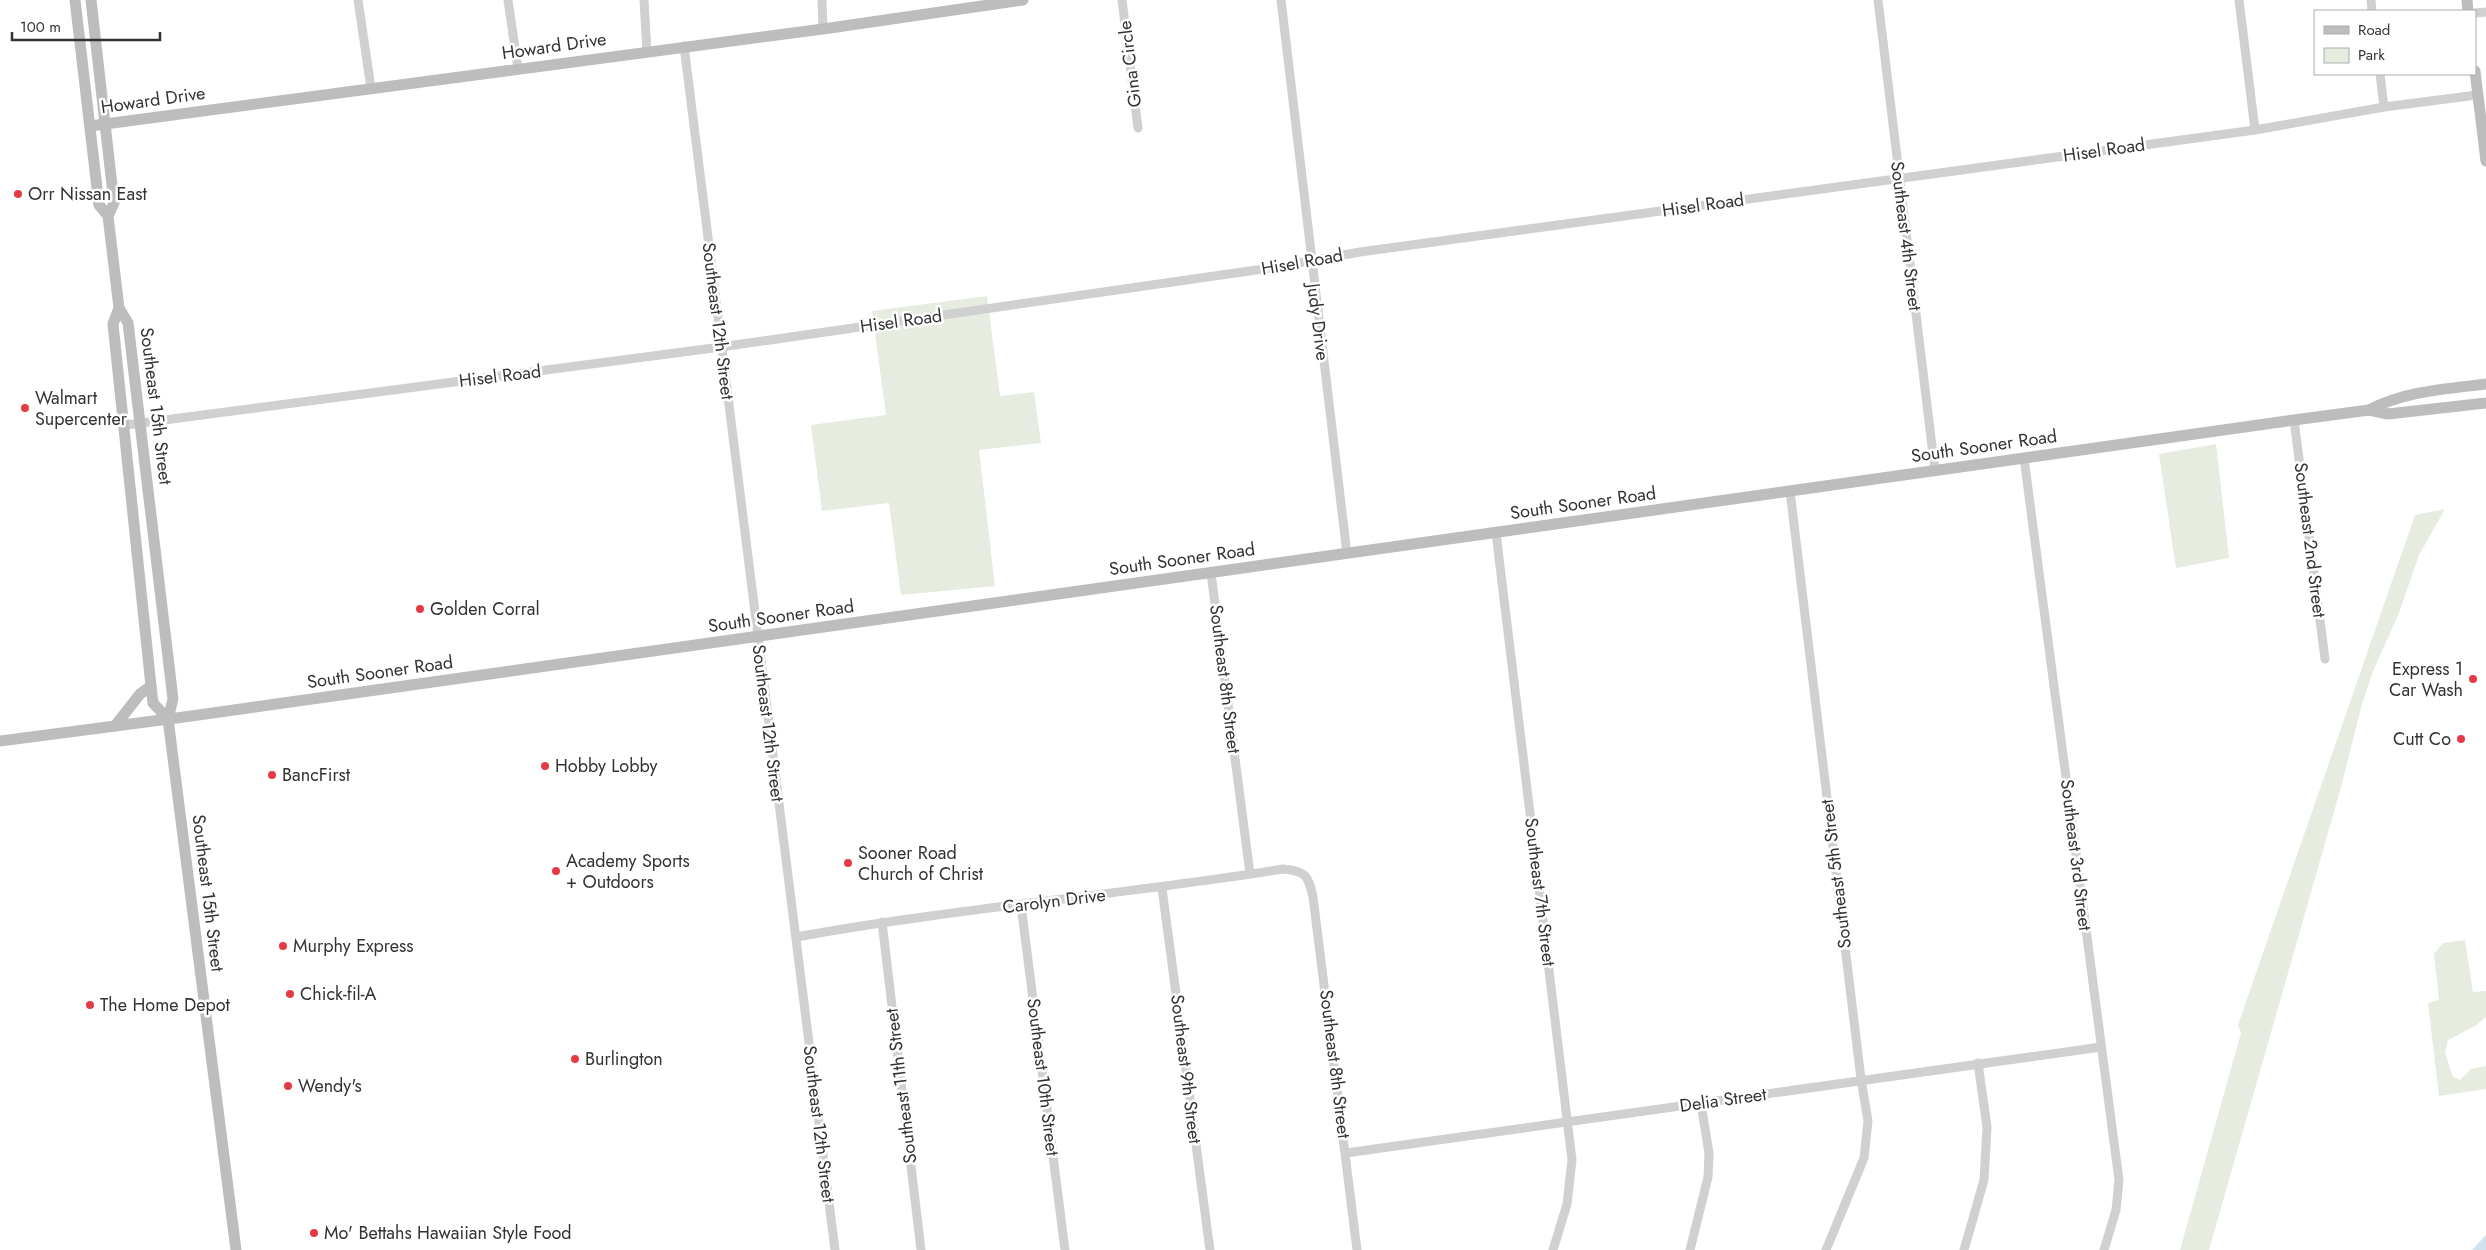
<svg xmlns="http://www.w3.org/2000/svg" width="2486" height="1250" viewBox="0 0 2486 1250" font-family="Jost,sans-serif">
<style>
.green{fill:#e6ecdf}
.water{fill:#cfe2ee}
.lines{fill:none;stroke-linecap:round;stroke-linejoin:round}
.street{stroke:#d0d0d0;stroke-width:9}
.secondary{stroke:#bdbdbd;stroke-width:11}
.poi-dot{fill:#e63946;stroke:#fff;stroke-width:2}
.labels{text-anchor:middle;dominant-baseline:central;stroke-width:5;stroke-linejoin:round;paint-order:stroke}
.street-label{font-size:18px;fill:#333;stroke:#fff}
.poi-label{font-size:18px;fill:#333;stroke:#fff;text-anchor:start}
</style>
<rect width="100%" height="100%" fill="#fff"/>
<g class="green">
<polygon points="987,296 1000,396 1034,392 1041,443 979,450 995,586 901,595 889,503 822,511 811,425 886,415 872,311"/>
<polygon points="2216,444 2229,558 2176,568 2159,454"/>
<polygon points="2445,509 2419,555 2399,613 2373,671 2362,704 2341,787 2209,1250 2180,1250 2241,1033 2238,1025 2415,515"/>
<polygon points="2465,940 2473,992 2486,991 2486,1017 2475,1026 2448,1040 2445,1053 2453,1077 2460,1080 2471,1069 2486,1066 2486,1089 2439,1096 2428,1003 2439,1000 2434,954 2443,943"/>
</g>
<polygon class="water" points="2486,1235 2486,1250 2472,1250"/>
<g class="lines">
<g class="street">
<polyline points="358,0 371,88"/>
<polyline points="508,0 518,69"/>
<polyline points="644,0 647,52"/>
<polyline points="822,0 823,29"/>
<polyline points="1122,0 1138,128"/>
<polyline points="1281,0 1347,554"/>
<polyline points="1878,0 1935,471"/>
<polyline points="2239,0 2255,130"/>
<polyline points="2371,0 2372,11"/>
<polyline points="2475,13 2486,12"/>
<polyline points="684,46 835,1250"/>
<polyline points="2380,74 2384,107"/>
<polyline points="2294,420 2325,659"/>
<polyline points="126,425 721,347 1270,268 1360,252 2255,130 2384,107 2477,95"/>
<polyline points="2024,458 2119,1180 2116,1210 2104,1250"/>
<polyline points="1790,491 1861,1079 1868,1121 1864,1158 1826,1250"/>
<polyline points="1496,533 1572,1160 1567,1204 1553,1250"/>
<polyline points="1211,573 1250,874"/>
<polyline points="1162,888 1210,1250"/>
<polyline points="1021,905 1065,1250"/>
<polyline points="882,922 921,1250"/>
<path d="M796,937C957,908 1121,895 1283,869C1306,871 1308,875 1313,897L1357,1250"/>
<polyline points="1346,1153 2101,1047"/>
<polyline points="1690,1250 1708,1177 1709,1153 1701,1104"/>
<polyline points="1964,1250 1984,1180 1987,1127 1978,1063"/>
</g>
<g class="secondary">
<polyline points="75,0 99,205 108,216 119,308 113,324 151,686 153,703 168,719"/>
<polyline points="91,0 114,203 108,216"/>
<polyline points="2467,0 2468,11"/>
<polyline points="2475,71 2486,161"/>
<polyline points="90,126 823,29 1023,0"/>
<polyline points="119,308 128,323 173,699 168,719 236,1250"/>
<path d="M2369,410C2405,391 2446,389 2486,384"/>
<polyline points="115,726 140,694 151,686"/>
<polyline points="0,741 184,717 2294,420 2369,410 2388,414 2486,403"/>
</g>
</g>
<g class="poi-dot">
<circle cx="18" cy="194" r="5"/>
<circle cx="25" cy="408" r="5"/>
<circle cx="420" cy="609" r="5"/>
<circle cx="2473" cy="679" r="5"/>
<circle cx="2461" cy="739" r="5"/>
<circle cx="545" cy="766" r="5"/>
<circle cx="272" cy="775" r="5"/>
<circle cx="848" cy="863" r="5"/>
<circle cx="556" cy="871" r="5"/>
<circle cx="283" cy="946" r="5"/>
<circle cx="290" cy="994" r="5"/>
<circle cx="90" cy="1005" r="5"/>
<circle cx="575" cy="1059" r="5"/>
<circle cx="288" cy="1086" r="5"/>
<circle cx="314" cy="1233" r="5"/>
</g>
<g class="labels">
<g class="street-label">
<text transform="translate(554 46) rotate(-8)">Howard Drive</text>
<text transform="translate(1130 64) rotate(-97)">Gina Circle</text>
<text transform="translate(153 100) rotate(-8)">Howard Drive</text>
<text transform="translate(2104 150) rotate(-8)">Hisel Road</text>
<text transform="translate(1703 205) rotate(-8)">Hisel Road</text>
<text transform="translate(1906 236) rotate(83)">Southeast 4th Street</text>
<text transform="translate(1302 262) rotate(-10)">Hisel Road</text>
<text transform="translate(718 321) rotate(83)">Southeast 12th Street</text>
<text transform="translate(901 321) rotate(-8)">Hisel Road</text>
<text transform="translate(1318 322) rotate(83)">Judy Drive</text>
<text transform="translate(500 376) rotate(-7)">Hisel Road</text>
<text transform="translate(156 406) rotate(83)">Southeast 15th Street</text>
<text transform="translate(1984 446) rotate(-8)">South Sooner Road</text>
<text transform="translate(1583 503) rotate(-8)">South Sooner Road</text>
<text transform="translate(2310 540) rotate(83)">Southeast 2nd Street</text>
<text transform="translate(1182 559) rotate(-8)">South Sooner Road</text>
<text transform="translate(781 616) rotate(-8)">South Sooner Road</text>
<text transform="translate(380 672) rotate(-8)">South Sooner Road</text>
<text transform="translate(1225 679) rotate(83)">Southeast 8th Street</text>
<text transform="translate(768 723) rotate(83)">Southeast 12th Street</text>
<text transform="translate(2076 855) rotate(83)">Southeast 3rd Street</text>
<text transform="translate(1836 874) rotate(-97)">Southeast 5th Street</text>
<text transform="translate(1540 892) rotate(83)">Southeast 7th Street</text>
<text transform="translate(208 893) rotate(83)">Southeast 15th Street</text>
<text transform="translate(1054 901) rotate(-7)">Carolyn Drive</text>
<text transform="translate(1335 1064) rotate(83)">Southeast 8th Street</text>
<text transform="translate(1186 1069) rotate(83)">Southeast 9th Street</text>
<text transform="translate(1043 1077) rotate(83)">Southeast 10th Street</text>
<text transform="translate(901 1086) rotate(-97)">Southeast 11th Street</text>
<text transform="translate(1723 1100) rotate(-8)">Delia Street</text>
<text transform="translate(819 1124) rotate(83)">Southeast 12th Street</text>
</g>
<g class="poi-label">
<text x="28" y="194">Orr Nissan East</text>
<text x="35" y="398">Walmart<tspan x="35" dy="21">Supercenter</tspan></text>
<text x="430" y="609">Golden Corral</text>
<text x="2463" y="669" text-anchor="end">Express 1<tspan x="2463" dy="21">Car Wash</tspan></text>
<text x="2451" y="739" text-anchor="end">Cutt Co</text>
<text x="555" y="766">Hobby Lobby</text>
<text x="282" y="775">BancFirst</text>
<text x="858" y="853">Sooner Road<tspan x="858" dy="21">Church of Christ</tspan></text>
<text x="566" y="861">Academy Sports<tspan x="566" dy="21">+ Outdoors</tspan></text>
<text x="293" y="946">Murphy Express</text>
<text x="300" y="994">Chick-fil-A</text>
<text x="100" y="1005">The Home Depot</text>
<text x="585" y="1059">Burlington</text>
<text x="298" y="1086">Wendy's</text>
<text x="324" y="1233">Mo' Bettahs Hawaiian Style Food</text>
</g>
</g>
<rect x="2314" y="10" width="162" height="65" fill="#ffffff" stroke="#adadad"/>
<rect x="2324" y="26" width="25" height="8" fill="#bdbdbd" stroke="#adadad"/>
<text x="2358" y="35" font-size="15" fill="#333333">Road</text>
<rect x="2324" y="48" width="25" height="15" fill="#e6ecdf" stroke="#adadad"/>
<text x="2358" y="60" font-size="15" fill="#333333">Park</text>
<path d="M12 32v8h148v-8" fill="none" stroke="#333333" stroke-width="2.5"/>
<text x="20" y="32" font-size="15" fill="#333333" stroke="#ffffff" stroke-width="4" paint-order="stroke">100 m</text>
</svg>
